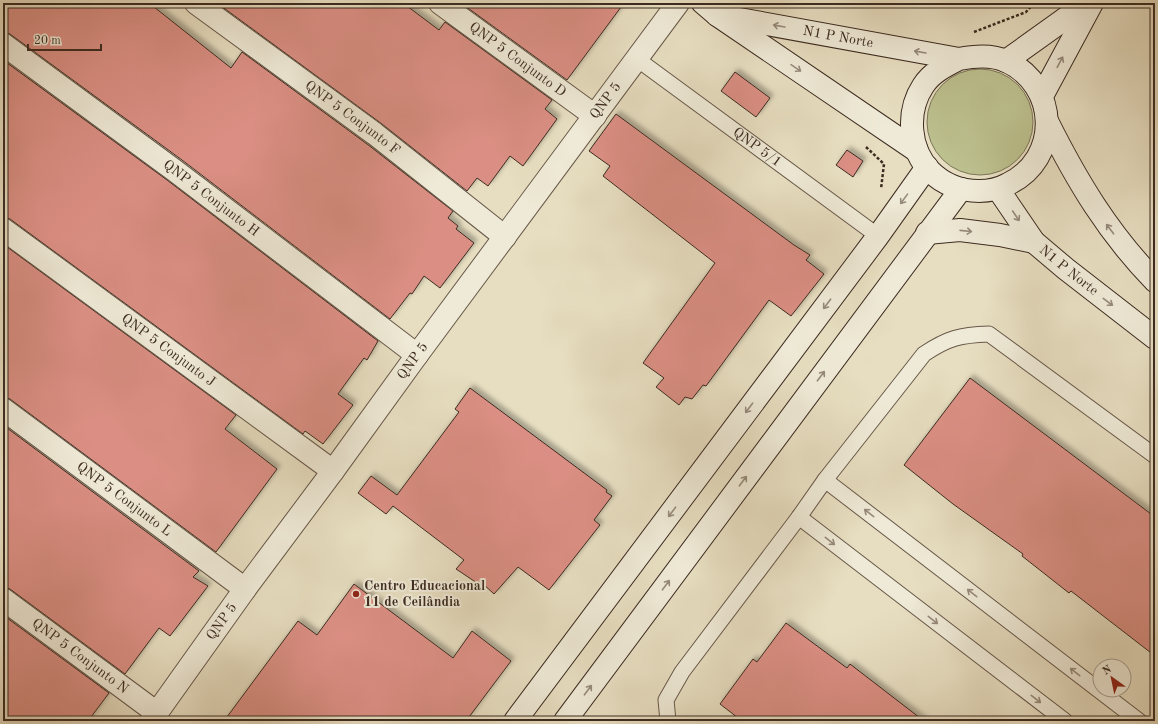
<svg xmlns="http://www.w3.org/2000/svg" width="1158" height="724" viewBox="0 0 1158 724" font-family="'Old Standard TT',serif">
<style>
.green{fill:#bcc08e;stroke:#7c7658}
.building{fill:#db8f84;stroke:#3c2b21;filter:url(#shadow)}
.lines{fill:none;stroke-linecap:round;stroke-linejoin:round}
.lane-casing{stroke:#675849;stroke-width:17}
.street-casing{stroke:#675849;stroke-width:24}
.secondary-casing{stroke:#3c2b21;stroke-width:24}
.path{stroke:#3c2b21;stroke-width:2.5;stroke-dasharray:3 2;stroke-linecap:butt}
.lane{stroke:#efead7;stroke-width:15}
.street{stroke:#efead7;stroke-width:22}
.secondary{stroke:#efead7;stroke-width:22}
.oneway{stroke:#968a7c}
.poi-dot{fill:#8f2418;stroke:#efead7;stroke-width:1.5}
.labels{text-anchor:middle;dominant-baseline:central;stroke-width:4;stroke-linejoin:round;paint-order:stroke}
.street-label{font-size:14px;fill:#3c2b21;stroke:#efead7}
.poi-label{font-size:14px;font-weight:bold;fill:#3c2b21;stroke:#efead7;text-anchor:start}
</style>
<defs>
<filter id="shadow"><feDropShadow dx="3.5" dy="-3.5" stdDeviation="2" flood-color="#0004"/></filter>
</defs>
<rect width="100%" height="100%" fill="#e7dec1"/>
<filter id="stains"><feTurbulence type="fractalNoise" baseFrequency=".005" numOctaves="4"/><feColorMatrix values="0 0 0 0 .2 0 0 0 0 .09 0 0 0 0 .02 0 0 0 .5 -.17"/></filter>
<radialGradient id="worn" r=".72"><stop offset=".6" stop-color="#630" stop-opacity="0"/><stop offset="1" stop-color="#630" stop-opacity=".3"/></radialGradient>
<circle class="green" cx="980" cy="122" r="53"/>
<g class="building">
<polygon points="3,3 149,3 231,68 242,52 367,144 453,211 448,218 458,226 456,229 474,243 440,288 424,276 412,294 410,293 390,319 182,160 10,34 3,32"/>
<polygon points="217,3 403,3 439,30 445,22 552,100 545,109 557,119 523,166 510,156 488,186 477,178 467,191 382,124"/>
<polygon points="461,3 624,3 567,80"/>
<polygon points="3,60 167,180 378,341 367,360 364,358 338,394 353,405 323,444 305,431 303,434 10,219 3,217"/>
<polygon points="735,72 770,98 756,117 721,91"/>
<polygon points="616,114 794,245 810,255 806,260 824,274 791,316 769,300 706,386 703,385 692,399 685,397 679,405 656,387 664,378 643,363 715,263 603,176 610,166 589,151"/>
<polygon points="847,150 863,161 853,177 836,165"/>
<polygon points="3,244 236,415 225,429 277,469 216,552 10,399 3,397"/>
<polygon points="970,378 1155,517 1155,656 1071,591 1069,593 1022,556 1023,554 953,504 904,465"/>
<polygon points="470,388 607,490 606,492 612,496 594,520 600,525 549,590 518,567 494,594 482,583 480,585 456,569 464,560 393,506 386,514 358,493 371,476 397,495 459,412 455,409"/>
<polygon points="3,425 199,571 193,577 208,586 170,636 159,628 125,674 10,589 3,587"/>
<polygon points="354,584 453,658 472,631 511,661 466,721 224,721 298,621 317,635"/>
<polygon points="3,615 109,693 88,721 3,721"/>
<polygon points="786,623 847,668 850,664 924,721 742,721 720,704 753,659 757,662"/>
</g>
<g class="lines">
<defs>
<g id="lane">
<path id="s1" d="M637,59L878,236"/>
<polyline points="825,480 1139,721"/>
<polyline points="799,517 1065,721"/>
<path d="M668,721L666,700L682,672L799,517L825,480L924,354C948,338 960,335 989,334L1155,456"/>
</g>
<g id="street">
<path id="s2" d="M196,3L375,134L505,237"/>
<path id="s3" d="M440,3L595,116"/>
<path id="s4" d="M3,44L174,170L417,355"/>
<path id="s5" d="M3,229L333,471"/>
<path id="s6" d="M3,409L245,589"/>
<path id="s7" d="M3,599L157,713"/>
<path id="s8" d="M151,721L245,589L333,471L417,355L678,3"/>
</g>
<g id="secondary">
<polyline points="703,3 717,15 917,151"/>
<path id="s9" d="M717,15L959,59C974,56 991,54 1006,61C1059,85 1061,159 1008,184C999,189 990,191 979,191C961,191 943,184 930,171C909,149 906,112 923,86C931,73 945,66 959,59"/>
<polyline points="1006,61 1087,3"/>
<polyline points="1042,96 1092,3"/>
<path d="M1047,121C1077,181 1108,233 1155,281"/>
<path id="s10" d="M998,189L1034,242L1066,269L1155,338"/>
<polyline points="927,233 960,230 1000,235 1034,242"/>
<polyline points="515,721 878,236 927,167"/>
<polyline points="565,721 961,189"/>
</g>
</defs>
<use href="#lane" class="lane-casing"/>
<use href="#street" class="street-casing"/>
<use href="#secondary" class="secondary-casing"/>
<g class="path">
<polyline points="974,32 1026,12 1034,3"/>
<polyline points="866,147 884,164 881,189"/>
</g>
<use href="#lane" class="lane"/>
<use href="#street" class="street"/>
<use href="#secondary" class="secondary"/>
</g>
<defs><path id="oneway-shaft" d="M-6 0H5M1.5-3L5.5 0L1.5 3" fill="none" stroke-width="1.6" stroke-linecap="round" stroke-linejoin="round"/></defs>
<g class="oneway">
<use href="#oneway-shaft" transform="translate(779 26) rotate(-170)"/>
<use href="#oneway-shaft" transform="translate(920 52) rotate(-170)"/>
<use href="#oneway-shaft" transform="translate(1060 62) rotate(-62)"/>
<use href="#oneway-shaft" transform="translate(796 68) rotate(34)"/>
<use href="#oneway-shaft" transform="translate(904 199) rotate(126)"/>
<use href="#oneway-shaft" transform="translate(1016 216) rotate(56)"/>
<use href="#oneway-shaft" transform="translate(1110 229) rotate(-127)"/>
<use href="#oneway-shaft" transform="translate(966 231) rotate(6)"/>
<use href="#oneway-shaft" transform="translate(1108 302) rotate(37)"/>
<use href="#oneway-shaft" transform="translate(827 304) rotate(127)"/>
<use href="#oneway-shaft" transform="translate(821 376) rotate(-53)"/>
<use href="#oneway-shaft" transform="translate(749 408) rotate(127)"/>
<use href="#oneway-shaft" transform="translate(743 481) rotate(-53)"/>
<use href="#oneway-shaft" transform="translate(672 512) rotate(127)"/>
<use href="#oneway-shaft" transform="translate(869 513) rotate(-142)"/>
<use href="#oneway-shaft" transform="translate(830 541) rotate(38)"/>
<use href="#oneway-shaft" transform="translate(666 585) rotate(-53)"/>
<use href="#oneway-shaft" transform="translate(972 593) rotate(-142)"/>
<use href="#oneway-shaft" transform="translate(933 620) rotate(38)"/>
<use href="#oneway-shaft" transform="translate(1075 672) rotate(-142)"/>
<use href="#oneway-shaft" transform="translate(588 690) rotate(-53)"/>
<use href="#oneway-shaft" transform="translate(1036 699) rotate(38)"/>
</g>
<circle class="poi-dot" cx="356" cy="594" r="4"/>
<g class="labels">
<g class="street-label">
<text stroke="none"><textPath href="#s9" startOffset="123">N1 P Norte</textPath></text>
<text stroke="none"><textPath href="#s3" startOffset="96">QNP 5 Conjunto D</textPath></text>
<text stroke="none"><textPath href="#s8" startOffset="769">QNP 5</textPath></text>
<text stroke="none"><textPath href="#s2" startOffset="194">QNP 5 Conjunto F</textPath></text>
<text stroke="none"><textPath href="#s1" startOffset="149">QNP 5/1</textPath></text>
<text stroke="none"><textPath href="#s4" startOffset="259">QNP 5 Conjunto H</textPath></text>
<text stroke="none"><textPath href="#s10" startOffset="109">N1 P Norte</textPath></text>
<text stroke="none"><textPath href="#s5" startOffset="205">QNP 5 Conjunto J</textPath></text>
<text stroke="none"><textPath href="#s8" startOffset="445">QNP 5</textPath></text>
<text stroke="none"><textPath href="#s6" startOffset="151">QNP 5 Conjunto L</textPath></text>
<text stroke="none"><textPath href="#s8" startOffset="122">QNP 5</textPath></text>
<text stroke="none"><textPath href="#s7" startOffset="96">QNP 5 Conjunto N</textPath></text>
</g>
<g class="poi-label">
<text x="364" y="586">Centro Educacional<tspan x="364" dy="16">11 de Ceilândia</tspan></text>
</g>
</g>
<rect width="1158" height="724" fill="none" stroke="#e7dec1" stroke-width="16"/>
<rect x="4" y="4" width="1150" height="716" fill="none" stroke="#3c2b21" stroke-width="2"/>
<rect x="8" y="8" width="1142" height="708" fill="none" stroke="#3c2b21"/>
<g transform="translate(1112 678) rotate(327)"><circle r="19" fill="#efead7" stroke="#a79e8e"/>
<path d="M0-3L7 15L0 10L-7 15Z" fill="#8f2418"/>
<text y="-6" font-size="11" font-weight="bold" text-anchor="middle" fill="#3c2b21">N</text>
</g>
<path d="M28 44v6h73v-6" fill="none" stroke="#3c2b21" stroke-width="2"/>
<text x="34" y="44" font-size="12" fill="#3c2b21" stroke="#efead7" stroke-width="3" paint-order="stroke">20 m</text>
<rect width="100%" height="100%" filter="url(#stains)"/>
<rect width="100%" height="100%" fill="url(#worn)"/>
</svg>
